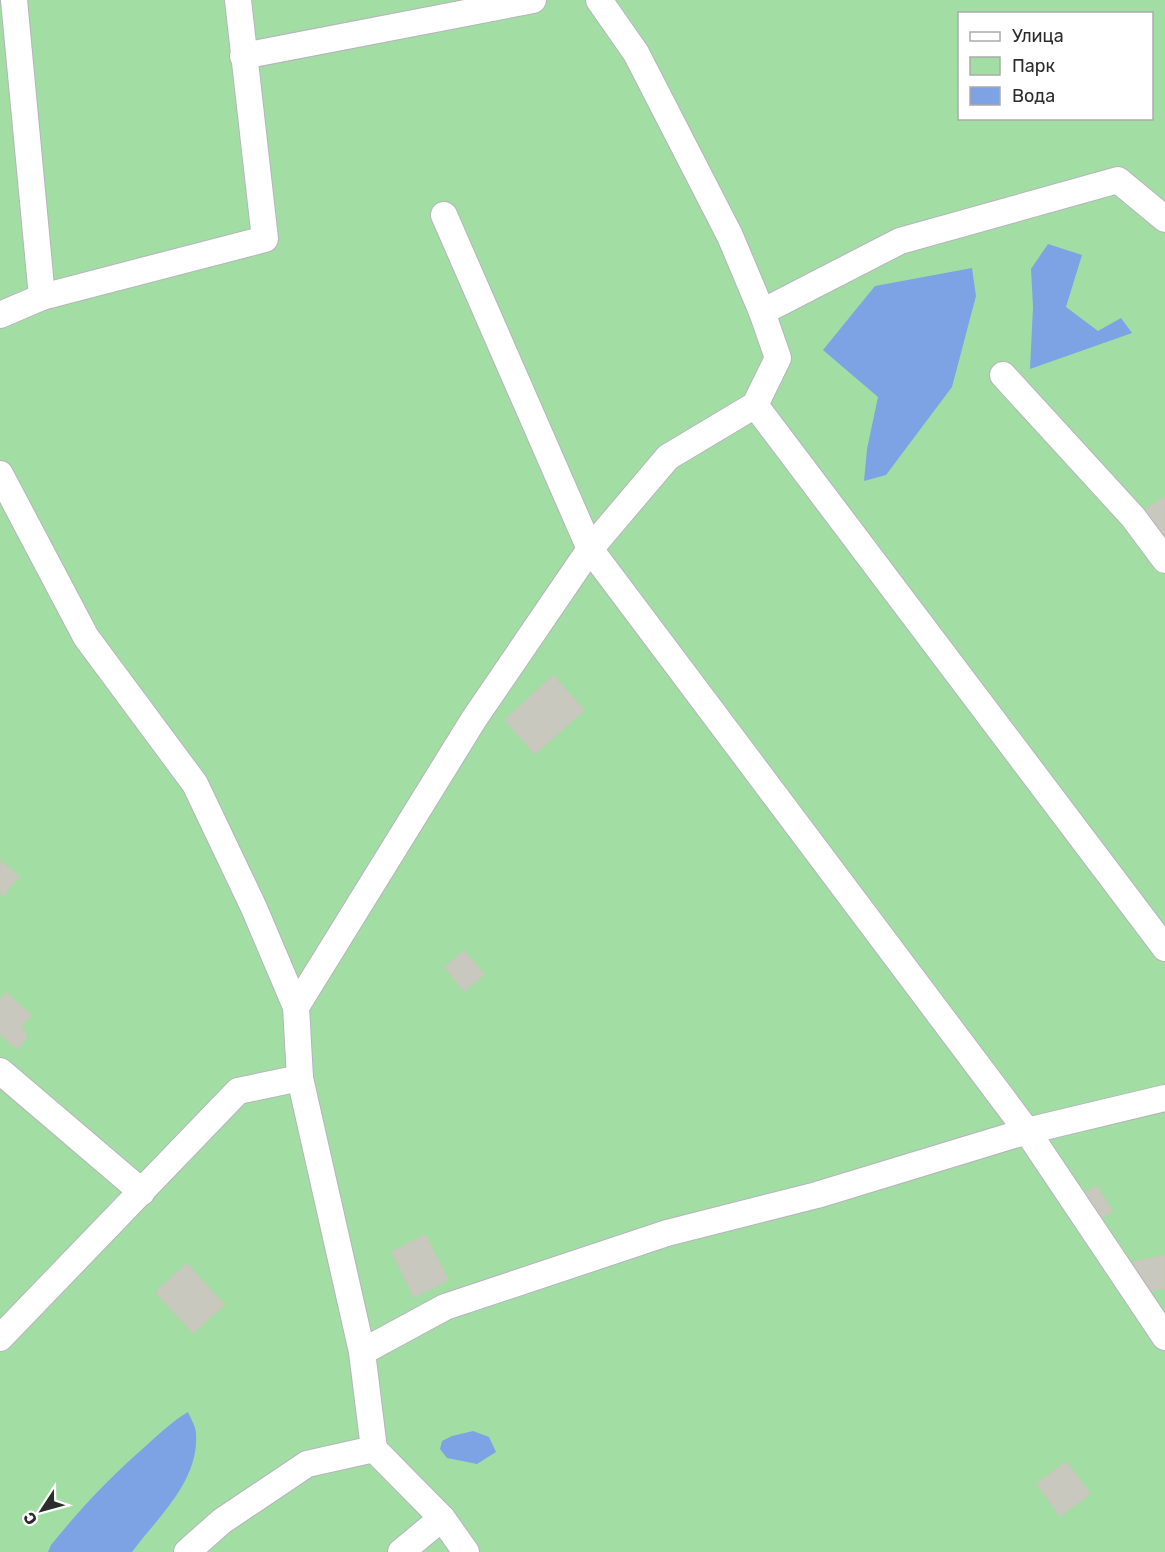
<svg xmlns="http://www.w3.org/2000/svg" width="1165" height="1552" viewBox="0 0 1165 1552" font-family="Rubik,sans-serif">
<style>
.green{fill:#a2dea3;fill-rule:evenodd}
.water{fill:#7da3e5}
.building{fill:#c8c8bf;stroke:#c8c8b9;stroke-width:1.5}
.lines{fill:none;stroke-linecap:round;stroke-linejoin:round}
.minor-casing{stroke:#b6b3be;stroke-width:28}
.minor{stroke:#fff;stroke-width:26}
</style>
<rect width="100%" height="100%" fill="#ecece0"/>
<path class="green" d="M0,0H1165V1552H0ZM960,14H1152V118H960Z"/>
<g class="water">
<polygon points="1048,244 1082,255 1066,307 1098,331 1121,318 1132,333 1030,369 1033,307 1031,269"/>
<polygon points="972,268 976,296 952,387 886,475 864,481 867,449 878,397 823,350 875,286"/>
<path d="M188,1412C191,1419 196,1427 196,1434C199,1481 158,1517 132,1552H48L51,1545C81,1508 112,1475 148,1444C161,1432 173,1421 188,1412Z"/>
<polygon points="473,1431 489,1437 496,1452 477,1464 447,1458 440,1449 442,1441 452,1436"/>
</g>
<g class="building">
<polygon points="1165,497 1165,539 1142,512"/>
<polygon points="553,676 584,710 535,754 505,720"/>
<polygon points="0,861 19,876 3,896 0,893"/>
<polygon points="464,951 484,974 464,991 445,967"/>
<polygon points="6,993 31,1015 21,1026 27,1037 17,1049 0,1034 0,999"/>
<polygon points="1097,1186 1112,1211 1093,1223 1077,1198"/>
<polygon points="425,1235 448,1280 414,1297 392,1252"/>
<polygon points="1165,1256 1165,1288 1139,1293 1133,1262"/>
<polygon points="187,1264 224,1305 193,1333 156,1292"/>
<polygon points="1066,1462 1090,1494 1060,1516 1037,1484"/>
</g>
<g class="lines">
<defs>
<g id="minor">
<polyline points="14,0 42,297"/>
<polyline points="599,0 636,53 730,236 762,312"/>
<polyline points="243,56 533,0"/>
<polyline points="444,215 590,549 1027,1131 1165,1337"/>
<polyline points="0,315 42,297 265,239 238,0"/>
<polyline points="1003,375 1133,517 1165,560"/>
<polyline points="755,405 1165,948"/>
<polyline points="0,474 86,637 195,784 254,908 296,1007"/>
<polyline points="0,1071 142,1192"/>
<polyline points="0,1338 238,1091 300,1078"/>
<polyline points="362,1352 445,1307 667,1233 817,1195 1027,1131 1165,1098"/>
<polyline points="187,1552 222,1521 307,1464 374,1449"/>
<polyline points="401,1552 442,1518"/>
<polyline points="466,1552 442,1518 374,1449 362,1352 300,1078 296,1007 474,719 590,549 668,457 755,405 778,358 762,312 900,241 1118,180 1165,219"/>
</g>
</defs>
<use href="#minor" class="minor-casing"/>
<use href="#minor" class="minor"/>
</g>
<rect x="958" y="12" width="195" height="108" fill="#ffffff" stroke="#ababab" stroke-width="1.5"/>
<rect x="970" y="32" width="30" height="9" fill="#ffffff" stroke="#ababab" stroke-width="1.5"/>
<text x="1012" y="42" font-size="18" fill="#2c2c2c">Улица</text>
<rect x="970" y="57" width="30" height="18" fill="#a2dea3" stroke="#ababab" stroke-width="1.5"/>
<text x="1012" y="72" font-size="18" fill="#2c2c2c">Парк</text>
<rect x="970" y="87" width="30" height="18" fill="#7da3e5" stroke="#ababab" stroke-width="1.5"/>
<text x="1012" y="102" font-size="18" fill="#2c2c2c">Вода</text>
<g transform="translate(42 1510) rotate(234)" stroke="#ffffff" stroke-width="4.5" paint-order="stroke">
<path d="M0-4.5L10 22L0 15L-10 22Z" fill="#2c2c2c"/>
<text y="-9" font-size="16" font-weight="bold" text-anchor="middle" fill="#2c2c2c">С</text>
</g>
</svg>
